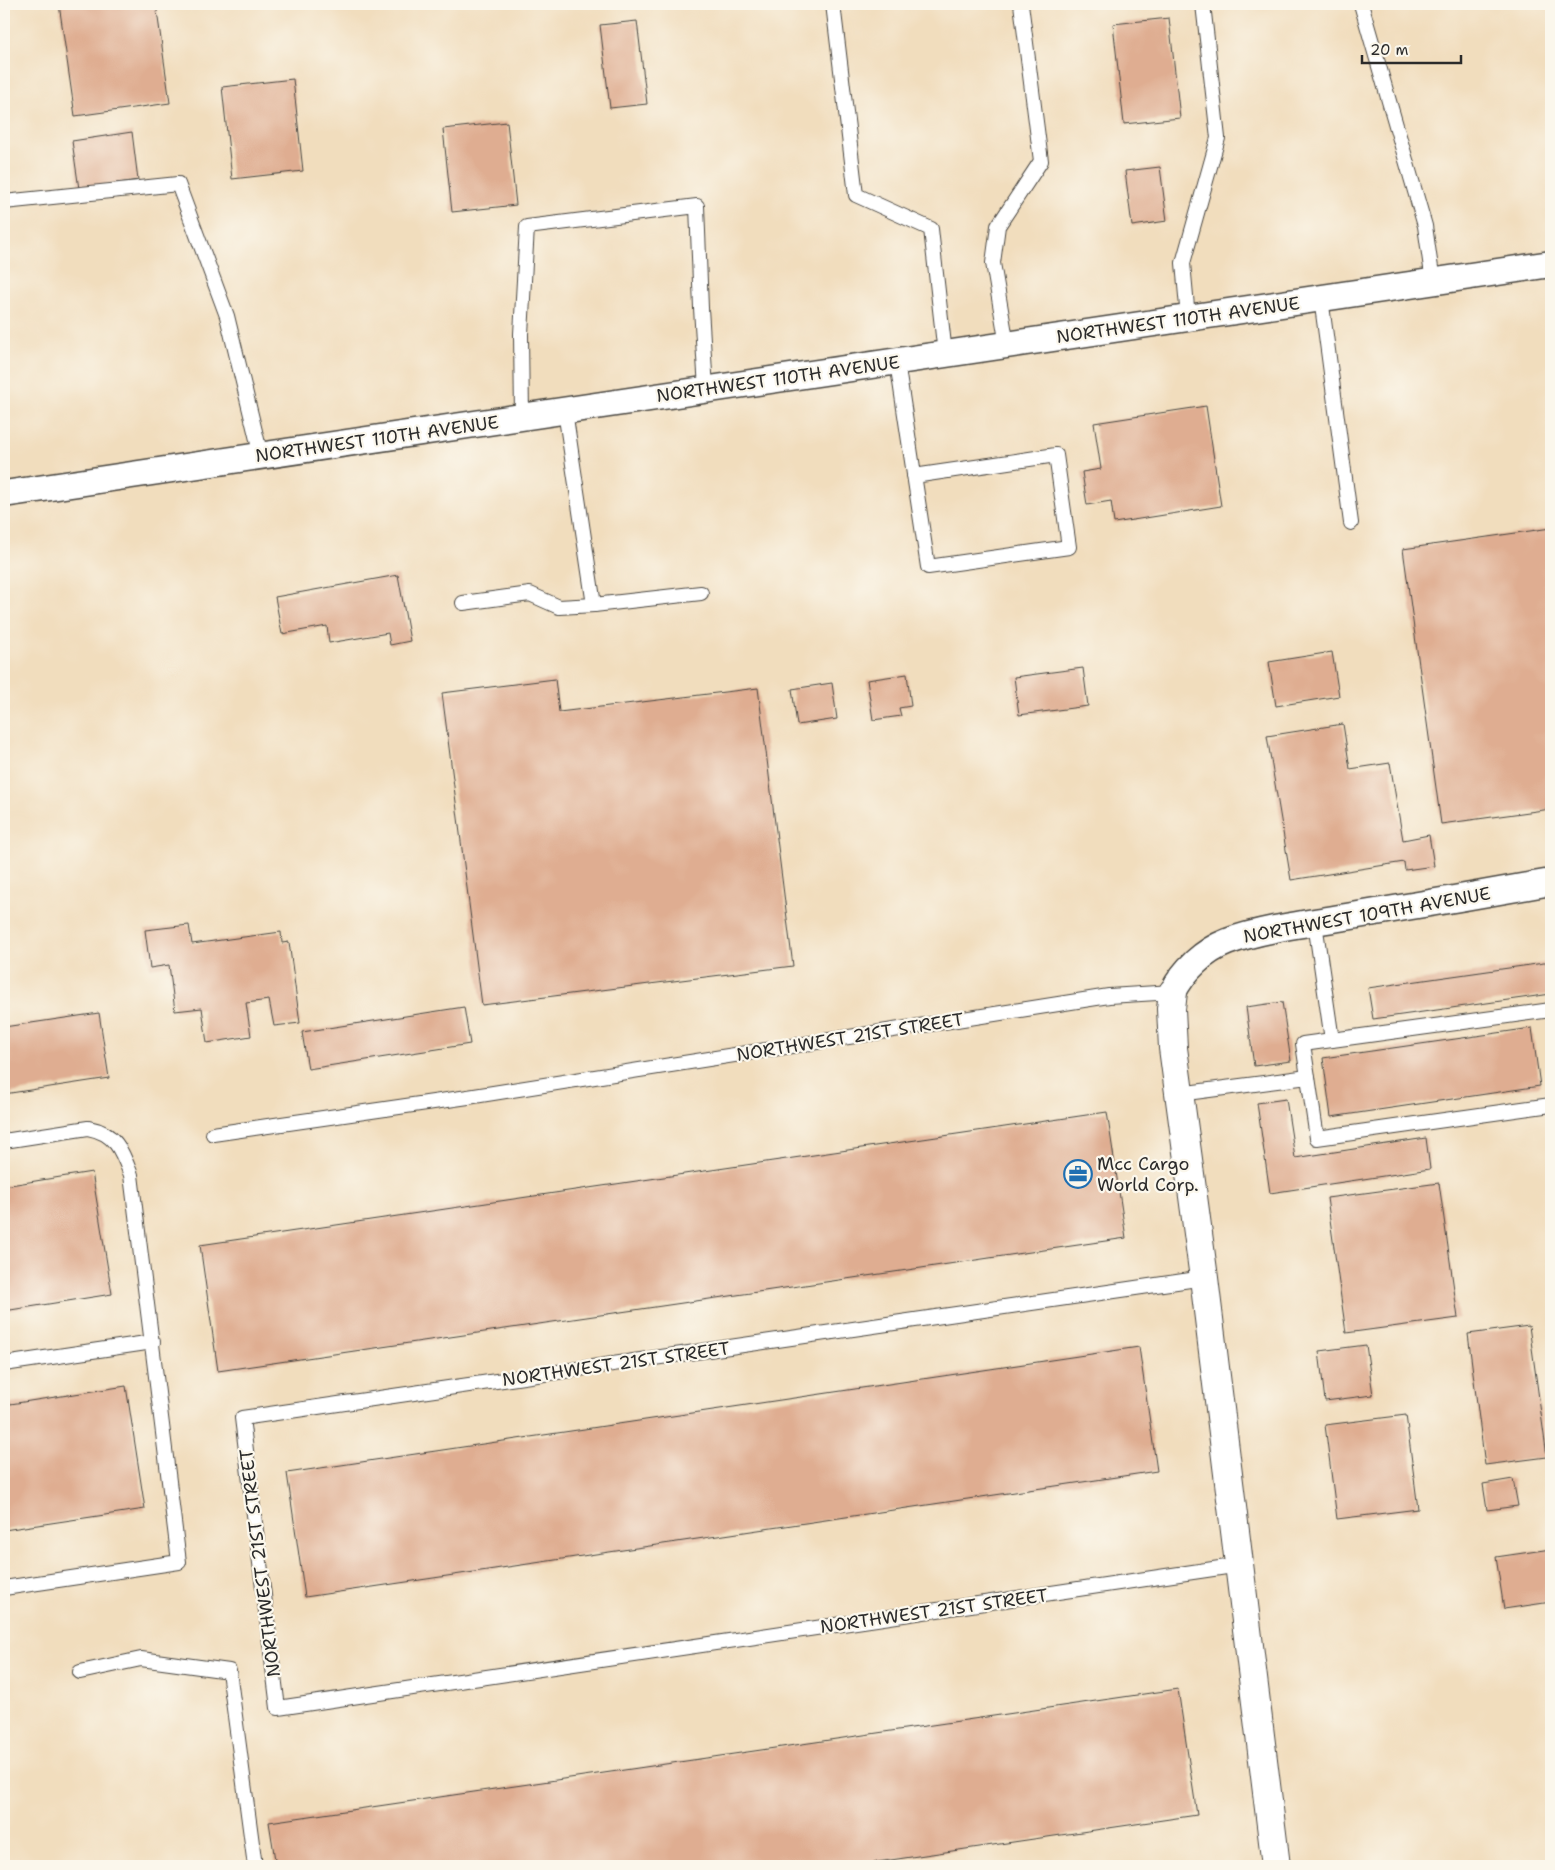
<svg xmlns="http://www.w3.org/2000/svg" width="1555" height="1870" viewBox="0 0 1555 1870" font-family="'Shantell Sans',sans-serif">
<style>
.building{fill:#dfad91}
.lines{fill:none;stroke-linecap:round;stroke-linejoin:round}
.lane-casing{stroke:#494641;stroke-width:16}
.street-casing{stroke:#494641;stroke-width:29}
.secondary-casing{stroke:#494641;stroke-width:30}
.lane{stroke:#fff;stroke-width:14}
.street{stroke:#fff;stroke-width:26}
.secondary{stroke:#fff;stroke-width:28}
.labels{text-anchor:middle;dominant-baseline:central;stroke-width:4.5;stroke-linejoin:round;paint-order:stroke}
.street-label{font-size:18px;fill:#2b2b2b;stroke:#fbf7ec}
.poi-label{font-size:18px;fill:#2b2b2b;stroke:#fbf7ec;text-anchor:start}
</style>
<rect width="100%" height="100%" fill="#fbf7ec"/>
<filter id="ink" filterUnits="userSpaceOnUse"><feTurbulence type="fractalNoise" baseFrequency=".02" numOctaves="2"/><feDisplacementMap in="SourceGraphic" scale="10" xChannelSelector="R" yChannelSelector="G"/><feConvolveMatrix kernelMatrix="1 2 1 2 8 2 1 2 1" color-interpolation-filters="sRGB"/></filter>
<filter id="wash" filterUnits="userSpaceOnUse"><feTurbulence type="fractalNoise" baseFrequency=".0096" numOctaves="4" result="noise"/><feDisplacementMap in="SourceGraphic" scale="20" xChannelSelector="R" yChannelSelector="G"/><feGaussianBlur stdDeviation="1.12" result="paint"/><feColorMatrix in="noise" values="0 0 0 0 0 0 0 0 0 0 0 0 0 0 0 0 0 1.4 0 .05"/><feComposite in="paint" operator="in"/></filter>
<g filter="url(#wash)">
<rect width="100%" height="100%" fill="#f1ddbd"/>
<g id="blocks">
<g class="building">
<polygon points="59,4 156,4 170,103 75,116"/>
<polygon points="1169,18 1180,118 1124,124 1113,24"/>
<polygon points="637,21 647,104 610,108 600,25"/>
<polygon points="293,79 303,171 232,179 222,87"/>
<polygon points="507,122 516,205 452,212 443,129"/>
<polygon points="132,132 138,180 79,189 72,141"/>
<polygon points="1160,167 1167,221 1132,226 1125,171"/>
<polygon points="1206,406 1221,506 1114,523 1111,501 1087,505 1082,472 1101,469 1094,423"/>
<polygon points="1551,528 1551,809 1441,824 1403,549"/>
<polygon points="398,575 410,641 390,645 388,633 329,643 327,626 282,634 275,597"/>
<polygon points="1332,652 1339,696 1276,706 1269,662"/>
<polygon points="1083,668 1088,706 1019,715 1014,677"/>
<polygon points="907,674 911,706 899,708 901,716 873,720 867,680"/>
<polygon points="555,679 559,712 758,688 793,966 482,1005 442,693"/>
<polygon points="832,683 837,719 797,725 792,689"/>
<polygon points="1343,724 1350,769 1390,763 1403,840 1429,835 1434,866 1405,870 1404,862 1291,880 1267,736"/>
<polygon points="189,925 192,944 281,932 282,943 289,942 300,1023 274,1026 269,1000 246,1003 251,1036 207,1043 202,1008 175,1011 169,965 150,968 145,930"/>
<polygon points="1551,962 1551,994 1373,1019 1368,988"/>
<polygon points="1282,1002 1291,1061 1254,1066 1246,1007"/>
<polygon points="464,1007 470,1044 308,1069 302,1032"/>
<polygon points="99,1013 109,1078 4,1094 4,1027"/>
<polygon points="1532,1028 1540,1086 1331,1117 1323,1058"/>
<polygon points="1286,1099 1295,1158 1426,1138 1430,1169 1270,1193 1257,1103"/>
<polygon points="1107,1112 1126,1238 218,1371 200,1245"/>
<polygon points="92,1172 112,1294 4,1311 4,1186"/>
<polygon points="1439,1183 1458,1318 1346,1333 1327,1198"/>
<polygon points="1529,1326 1547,1457 1485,1465 1468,1334"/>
<polygon points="1366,1345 1373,1395 1325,1401 1319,1351"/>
<polygon points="1139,1347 1157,1471 305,1597 287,1473"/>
<polygon points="126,1386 145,1509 4,1530 4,1405"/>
<polygon points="1406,1415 1418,1509 1337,1519 1325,1425"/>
<polygon points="1513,1479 1518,1506 1487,1510 1483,1484"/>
<polygon points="1551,1549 1551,1602 1504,1609 1496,1557"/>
<polygon points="1178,1689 1197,1815 850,1866 276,1866 269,1822"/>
</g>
</g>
</g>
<g filter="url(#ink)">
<use href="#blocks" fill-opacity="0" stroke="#494641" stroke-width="1"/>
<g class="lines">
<defs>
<g id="lane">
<polyline points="833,4 856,195 931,229 945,354"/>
<polyline points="1361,4 1425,226 1433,282"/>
<polyline points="4,202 178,184 227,316 261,456"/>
<polyline points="1321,298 1351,523"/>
<polyline points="1188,318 1183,263 1218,138 1203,4"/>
<polyline points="1007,345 993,263 998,226 1041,161 1021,4"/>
<polyline points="897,362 928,567 1069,547 1056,455 914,476"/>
<polyline points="565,411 594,605 701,593"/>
<polyline points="522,417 521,334 527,227 697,206 701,308 706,389"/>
<polyline points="463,603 530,594 559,607 594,605"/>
<polyline points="1332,1040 1551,1010"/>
<polyline points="1308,1077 1303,1044 1332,1040 1315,923"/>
<polyline points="1179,1094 1308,1077 1317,1138 1551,1105"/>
<polyline points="213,1134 468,1097 1109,996 1173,992"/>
<path d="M4,1141L88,1128C116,1133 122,1151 131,1175L179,1562L4,1588"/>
<polyline points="1204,1278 242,1418 278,1708 1240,1565"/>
<polyline points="4,1364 153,1342"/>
<polyline points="80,1672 141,1659 229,1671 255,1866"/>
</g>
<g id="street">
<polyline points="4,494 1551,264"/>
<path d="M1173,992C1184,970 1204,951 1227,942C1261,929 1310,923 1346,917C1414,906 1483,894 1551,882"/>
</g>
<polyline id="secondary" points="1173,992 1171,1009 1173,1048 1204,1278 1276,1866"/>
</defs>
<use href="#lane" class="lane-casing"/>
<use href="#street" class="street-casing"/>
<use href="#secondary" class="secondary-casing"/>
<use href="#lane" class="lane"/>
<use href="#street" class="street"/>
<use href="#secondary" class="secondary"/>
</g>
</g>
<defs>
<symbol id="office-ring" viewBox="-11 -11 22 22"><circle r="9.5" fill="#fbf7ec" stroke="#1f6fb2" stroke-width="1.5"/><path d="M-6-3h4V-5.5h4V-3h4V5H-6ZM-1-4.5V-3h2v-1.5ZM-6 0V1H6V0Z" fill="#1f6fb2"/></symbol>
</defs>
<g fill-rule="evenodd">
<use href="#office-ring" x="1062" y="1158" width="32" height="32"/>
</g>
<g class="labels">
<g class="street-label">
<text transform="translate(1178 320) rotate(-8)">NORTHWEST 110TH AVENUE</text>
<text transform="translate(778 379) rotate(-8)">NORTHWEST 110TH AVENUE</text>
<text transform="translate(377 439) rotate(-8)">NORTHWEST 110TH AVENUE</text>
<text transform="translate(1367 915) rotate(-10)">NORTHWEST 109TH AVENUE</text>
<text transform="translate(850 1037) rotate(-9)">NORTHWEST 21ST STREET</text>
<text transform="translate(616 1364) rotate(-8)">NORTHWEST 21ST STREET</text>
<text transform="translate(260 1563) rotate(-97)">NORTHWEST 21ST STREET</text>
<text transform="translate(934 1611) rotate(-8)">NORTHWEST 21ST STREET</text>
</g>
<g class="poi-label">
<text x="1097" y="1164">Mcc Cargo<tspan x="1097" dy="21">World Corp.</tspan></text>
</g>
</g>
<rect width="1555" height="1870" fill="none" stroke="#fbf7ec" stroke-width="20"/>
<path d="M1362 55v8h99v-8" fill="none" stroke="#2b2b2b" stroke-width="2.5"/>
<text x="1370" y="55" font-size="15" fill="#2b2b2b" stroke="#fbf7ec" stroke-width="4" paint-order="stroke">20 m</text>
</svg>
